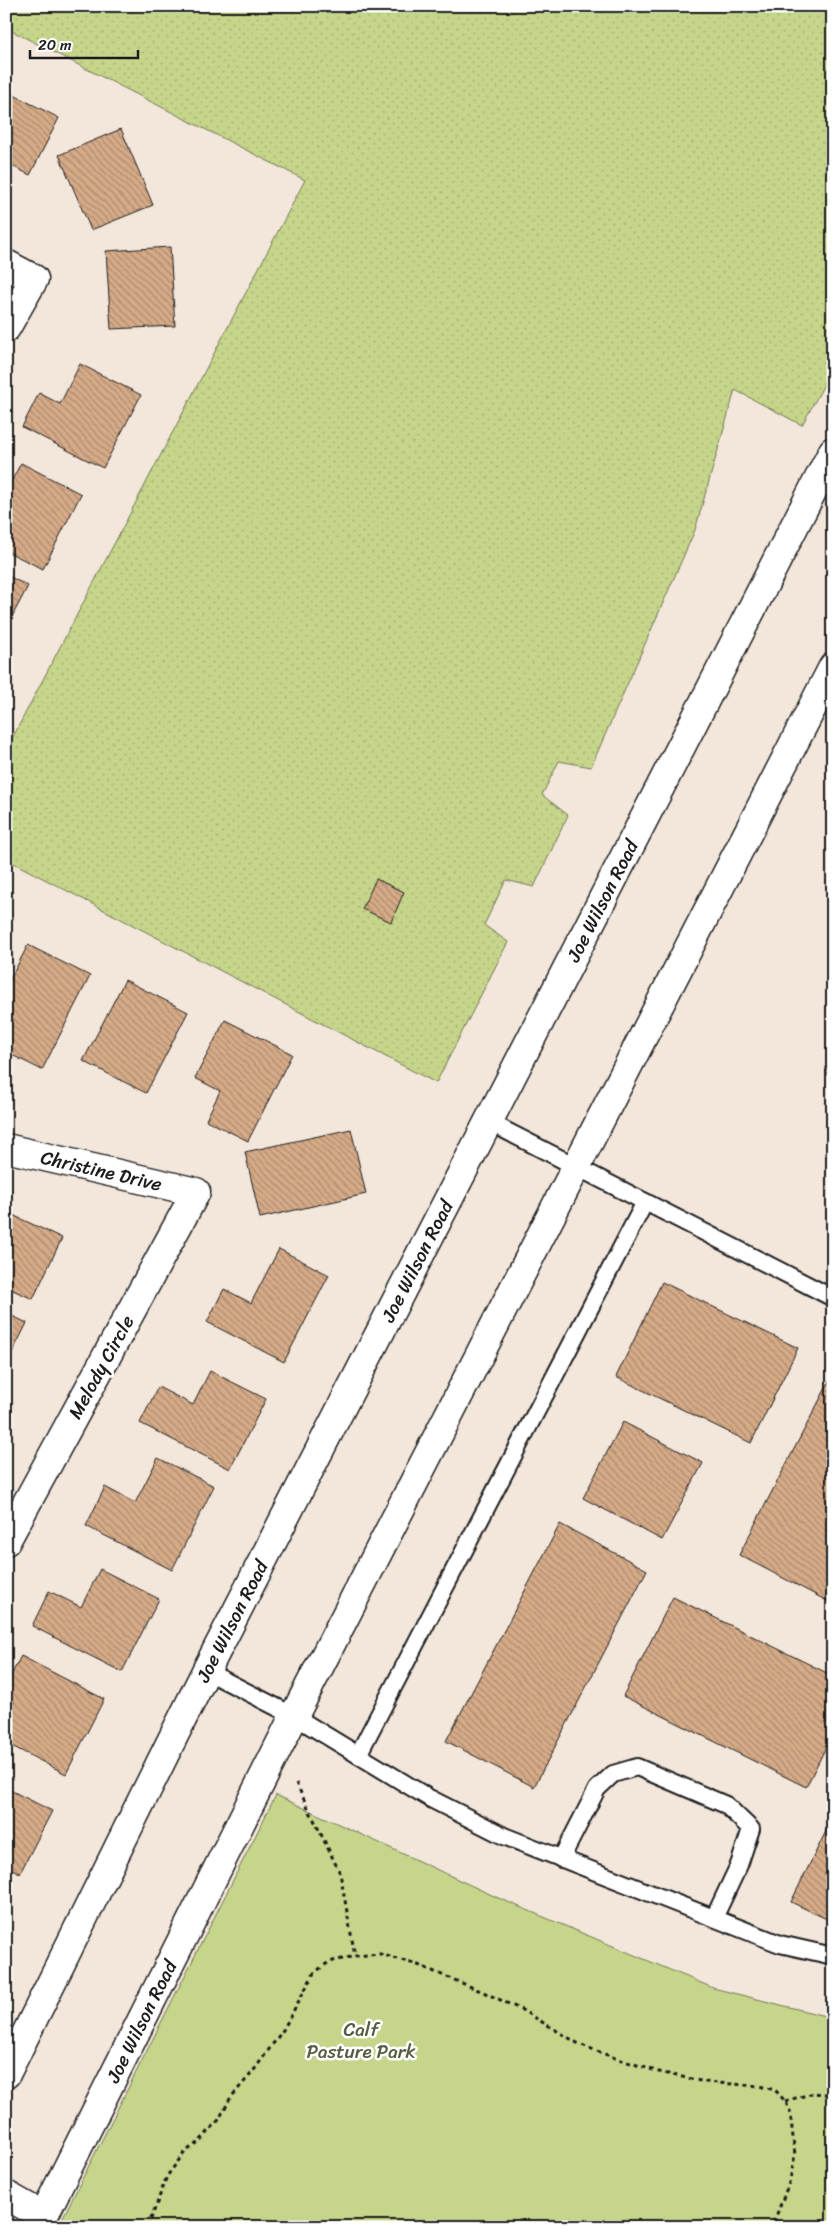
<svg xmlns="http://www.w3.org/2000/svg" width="839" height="2233" viewBox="0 0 839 2233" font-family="Sriracha,sans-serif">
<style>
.grass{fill:url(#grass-dots);stroke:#707853}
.park{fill:#c5d58a;stroke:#707853}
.building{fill:url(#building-back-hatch);stroke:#1c1c1c}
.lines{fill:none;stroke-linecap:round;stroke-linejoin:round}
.service-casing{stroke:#1c1c1c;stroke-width:20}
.minor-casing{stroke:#1c1c1c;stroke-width:31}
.secondary-casing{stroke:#1c1c1c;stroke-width:31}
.path{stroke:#1c1c1c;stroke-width:3;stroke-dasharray:4 4;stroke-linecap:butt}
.service{stroke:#fff;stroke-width:16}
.minor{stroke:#fff;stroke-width:28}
.secondary{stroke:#fff;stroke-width:28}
.labels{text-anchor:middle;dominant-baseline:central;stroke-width:5;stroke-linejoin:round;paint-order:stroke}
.street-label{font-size:19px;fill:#1c1c1c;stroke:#fff}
.park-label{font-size:19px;fill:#575d42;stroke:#fff}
</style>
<defs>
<pattern id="grass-dots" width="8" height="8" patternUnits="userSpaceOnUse" patternTransform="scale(1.25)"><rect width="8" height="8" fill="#c5d58a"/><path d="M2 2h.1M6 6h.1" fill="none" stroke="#a9b676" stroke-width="1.8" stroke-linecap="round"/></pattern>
<pattern id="building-back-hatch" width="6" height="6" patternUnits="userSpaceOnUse" patternTransform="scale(1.25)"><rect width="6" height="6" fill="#d6ab87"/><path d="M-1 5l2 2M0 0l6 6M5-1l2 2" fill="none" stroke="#ad8a6e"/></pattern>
</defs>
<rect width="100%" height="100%" fill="#f3e6db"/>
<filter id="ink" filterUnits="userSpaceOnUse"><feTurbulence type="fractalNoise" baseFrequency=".02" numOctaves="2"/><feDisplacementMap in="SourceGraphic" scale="10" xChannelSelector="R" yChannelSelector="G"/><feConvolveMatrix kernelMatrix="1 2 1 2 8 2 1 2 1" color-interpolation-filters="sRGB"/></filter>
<g filter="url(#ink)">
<polygon class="grass" points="6,6 833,6 833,368 802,425 735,390 695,530 591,767 559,761 542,795 568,815 534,887 506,880 484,925 508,942 436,1083 6,859 6,750 305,180 6,28"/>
<polygon class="park" points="276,1795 496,1897 713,1988 833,2018 833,2227 58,2227"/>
<g class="building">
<polygon points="6,91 59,118 30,175 6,163"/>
<polygon points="121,129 153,205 91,230 59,155"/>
<polygon points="170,247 175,326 111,329 106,251"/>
<polygon points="80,364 141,395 103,468 22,427 39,393 60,404"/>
<polygon points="21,463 81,494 43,569 6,551 6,491"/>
<polygon points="6,575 28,586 6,628"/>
<polygon points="376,879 404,892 391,922 362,909"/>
<polygon points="28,945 90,976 42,1070 6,1052 6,987"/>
<polygon points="125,980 188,1012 146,1093 83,1061"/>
<polygon points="225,1020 292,1054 248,1141 206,1120 220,1091 195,1078"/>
<polygon points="351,1129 366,1194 260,1218 245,1152"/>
<polygon points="6,1212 62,1238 33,1299 6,1287"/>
<polygon points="279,1249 329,1275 284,1362 207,1322 224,1289 251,1303"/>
<polygon points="662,1282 798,1348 751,1443 616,1377"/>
<polygon points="6,1313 27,1323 10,1357 6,1355"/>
<polygon points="210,1371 266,1399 230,1469 140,1423 158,1387 193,1405"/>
<polygon points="830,1380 833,1382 833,1604 739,1555"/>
<polygon points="623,1422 703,1463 662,1540 583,1498"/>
<polygon points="158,1458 214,1486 172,1570 86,1526 105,1487 135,1503"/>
<polygon points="560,1524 647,1570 534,1787 446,1741"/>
<polygon points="100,1569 159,1599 122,1672 32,1626 49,1591 81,1607"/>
<polygon points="673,1597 833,1676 833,1733 806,1787 623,1696"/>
<polygon points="21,1656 104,1699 66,1774 6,1743 6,1717 14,1702 6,1698 6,1685"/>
<polygon points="6,1788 52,1811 20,1873 6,1866"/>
<polygon points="833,1817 833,1922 791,1902"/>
</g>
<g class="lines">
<defs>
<g id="service">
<polyline points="489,1122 833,1298"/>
<polyline points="206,1671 294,1716 429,1798 504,1836 780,1944 833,1956"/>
<polyline points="358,1755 645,1202"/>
<polyline points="561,1859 597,1789 613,1774 637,1767 726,1805 751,1829 739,1865 714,1918"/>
</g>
<g id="minor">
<polyline points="6,264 34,279 6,328"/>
<path id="s1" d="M6,1148L196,1192L6,1541"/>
<polyline points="6,2195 43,2216"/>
</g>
<g id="secondary">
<path id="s2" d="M6,2074L206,1671L833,451"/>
<path id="s3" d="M38,2227L294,1716L833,667"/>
</g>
</defs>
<use href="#service" class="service-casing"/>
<use href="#minor" class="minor-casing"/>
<use href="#secondary" class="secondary-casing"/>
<g class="path">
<polyline points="296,1783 340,1873 355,1956"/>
<polyline points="785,2101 814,2093 833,2095"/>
<polyline points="775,2221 786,2227"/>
<polyline points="148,2227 167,2176 185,2152 200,2141 218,2121 231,2097 252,2073 283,2030 314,1973 329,1962 355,1956 380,1954 418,1965 481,1991 522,2010 579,2044 615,2058 659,2072 705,2082 759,2086 775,2090 785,2101 790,2111 795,2155 790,2180 772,2227"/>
</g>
<use href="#service" class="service"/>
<use href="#minor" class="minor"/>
<use href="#secondary" class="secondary"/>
</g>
</g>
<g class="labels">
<g class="street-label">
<text stroke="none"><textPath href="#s2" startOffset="1316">Joe Wilson Road</textPath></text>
<text stroke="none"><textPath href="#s1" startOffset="98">Christine Drive</textPath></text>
<text stroke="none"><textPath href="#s2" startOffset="911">Joe Wilson Road</textPath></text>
<text transform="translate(101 1367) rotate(-61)">Melody Circle</text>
<text stroke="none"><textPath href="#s2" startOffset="506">Joe Wilson Road</textPath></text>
<text stroke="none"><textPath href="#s3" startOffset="230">Joe Wilson Road</textPath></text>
</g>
<g class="park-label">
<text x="361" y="2029">Calf<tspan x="361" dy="22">Pasture Park</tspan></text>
</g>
</g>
<rect width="839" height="2233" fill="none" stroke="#fff" stroke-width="25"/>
<rect x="12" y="12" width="814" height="2208" fill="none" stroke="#1c1c1c" stroke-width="2" filter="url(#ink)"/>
<path d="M30 50v8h108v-8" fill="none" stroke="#1c1c1c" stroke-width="2.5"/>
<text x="38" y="50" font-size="15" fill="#1c1c1c" stroke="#ffffff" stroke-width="4" paint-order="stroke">20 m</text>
</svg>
